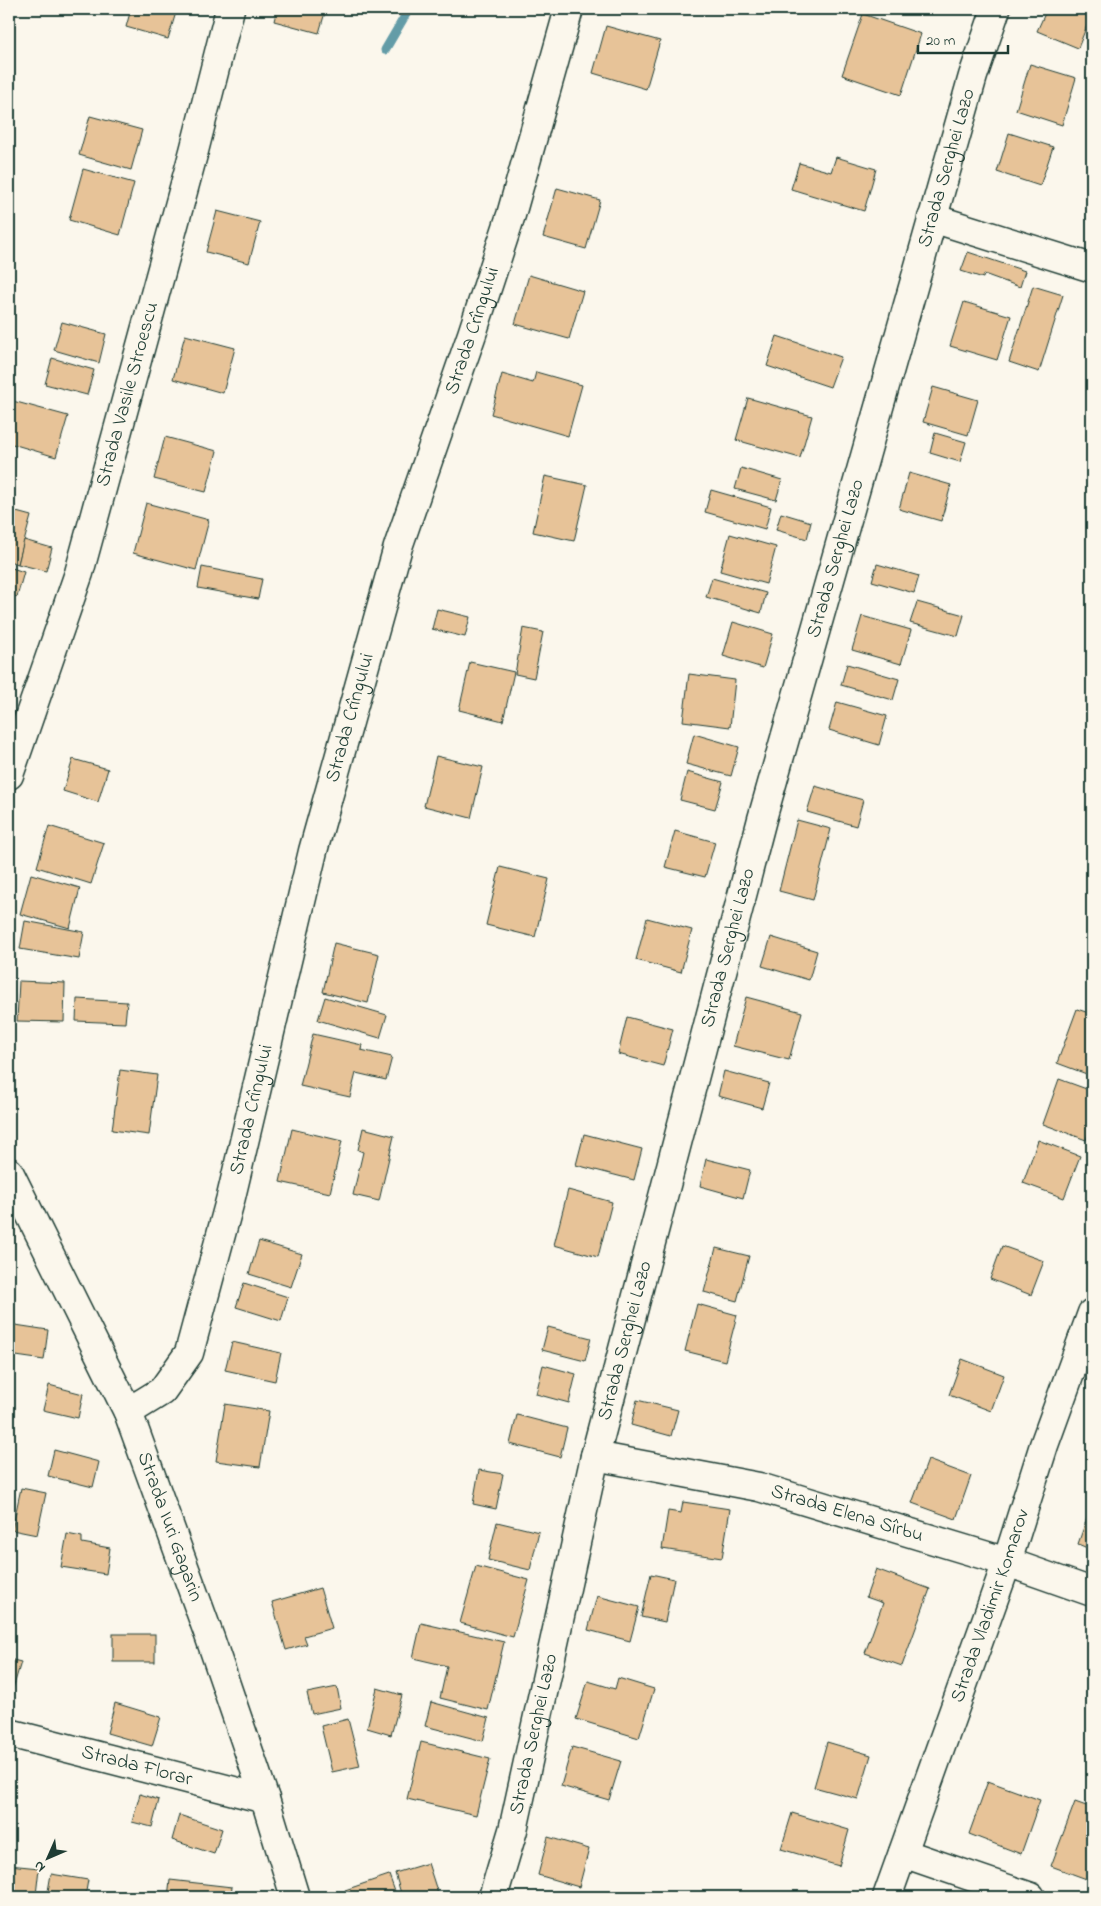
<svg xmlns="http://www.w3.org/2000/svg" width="1101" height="1906" viewBox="0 0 1101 1906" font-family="'Indie Flower',sans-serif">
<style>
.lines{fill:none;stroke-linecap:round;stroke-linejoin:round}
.stream{stroke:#649ca7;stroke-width:9}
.building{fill:#e7c398;stroke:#1f3d34}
.minor-casing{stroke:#1f3d34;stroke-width:31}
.tertiary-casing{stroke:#1f3d34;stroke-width:31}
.secondary-casing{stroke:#1f3d34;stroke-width:31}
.minor{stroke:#fbf7ec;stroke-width:28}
.tertiary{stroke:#fbf7ec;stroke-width:28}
.secondary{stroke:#fbf7ec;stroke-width:28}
.labels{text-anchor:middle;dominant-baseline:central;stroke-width:4.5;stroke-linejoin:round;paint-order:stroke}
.street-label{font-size:20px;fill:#1f3d34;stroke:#fbf7ec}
</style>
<rect width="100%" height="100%" fill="#fbf7ec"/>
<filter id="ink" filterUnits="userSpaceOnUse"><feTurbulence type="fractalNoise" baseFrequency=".02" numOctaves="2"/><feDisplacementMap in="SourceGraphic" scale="10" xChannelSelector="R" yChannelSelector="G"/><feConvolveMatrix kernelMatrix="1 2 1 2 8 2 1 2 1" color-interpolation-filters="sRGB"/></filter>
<g filter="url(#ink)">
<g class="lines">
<polyline class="stream" points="385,50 409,9"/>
</g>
<g class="building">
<polygon points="131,9 177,9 168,39 126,27"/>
<polygon points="277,9 326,9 319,33 274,21"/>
<polygon points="1047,9 1082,9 1092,13 1078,48 1037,31"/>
<polygon points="863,14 921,34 901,95 842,75"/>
<polygon points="606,26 660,41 646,89 593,73"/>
<polygon points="1030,64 1076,78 1062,125 1016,110"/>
<polygon points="90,116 142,130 131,170 79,155"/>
<polygon points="1009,133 1053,147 1040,186 997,172"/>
<polygon points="836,157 876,169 864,211 791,189 799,163 831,172"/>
<polygon points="83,169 134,183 120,235 69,220"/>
<polygon points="557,188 600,200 586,249 543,237"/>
<polygon points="217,211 260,222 249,263 206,252"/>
<polygon points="968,252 1025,271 1020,287 984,274 983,278 961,271"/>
<polygon points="529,275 583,291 569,339 515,324"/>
<polygon points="1033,286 1063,295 1039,372 1009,362"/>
<polygon points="964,302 1011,316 997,360 950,346"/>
<polygon points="62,322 106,334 99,363 54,350"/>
<polygon points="185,335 235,348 223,393 173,379"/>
<polygon points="777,336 841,357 830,387 767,366"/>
<polygon points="52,358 94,370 87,395 45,384"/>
<polygon points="536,372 582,385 568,436 491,414 502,374 533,383"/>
<polygon points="933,387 978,400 968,435 923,422"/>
<polygon points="748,398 812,416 800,458 736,440"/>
<polygon points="9,400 68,416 56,457 9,443"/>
<polygon points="935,433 966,442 960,462 930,453"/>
<polygon points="165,437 217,451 206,492 154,479"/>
<polygon points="741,468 782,480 776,500 735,489"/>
<polygon points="909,473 951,485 941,521 899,509"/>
<polygon points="545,476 587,485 574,541 533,532"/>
<polygon points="711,490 771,507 765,529 705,512"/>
<polygon points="146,503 209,520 196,570 133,553"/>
<polygon points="9,510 31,516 18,564 9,561"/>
<polygon points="781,513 811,522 807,539 776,530"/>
<polygon points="730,534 776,547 766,584 720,571"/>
<polygon points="24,540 52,548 46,571 18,564"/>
<polygon points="877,564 919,576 914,593 872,581"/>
<polygon points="9,567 24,572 17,597 9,595"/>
<polygon points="202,567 262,579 258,599 198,588"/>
<polygon points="712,578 766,593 761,613 706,597"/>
<polygon points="917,602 964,615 958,636 910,623"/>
<polygon points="437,609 470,617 465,637 432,629"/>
<polygon points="862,616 911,630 901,664 852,650"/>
<polygon points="733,622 773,634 763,668 723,656"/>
<polygon points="523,628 543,632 534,678 515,674"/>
<polygon points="470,662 514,672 503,721 459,710"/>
<polygon points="847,664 899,679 893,700 841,685"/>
<polygon points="689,674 735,680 730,727 683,721"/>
<polygon points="837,702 887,716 879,745 829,730"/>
<polygon points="694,734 739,747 731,776 686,764"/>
<polygon points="436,756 483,767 471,818 424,806"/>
<polygon points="73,759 108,769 98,802 63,791"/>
<polygon points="687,772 723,782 715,809 680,800"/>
<polygon points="815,786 863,800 856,826 807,812"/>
<polygon points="797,820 831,829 813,900 779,891"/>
<polygon points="49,826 104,843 91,884 37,867"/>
<polygon points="675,831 715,842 705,877 665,867"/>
<polygon points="500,867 549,879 535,937 486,925"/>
<polygon points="31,874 80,888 70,928 20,914"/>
<polygon points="647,918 692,930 681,972 636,960"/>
<polygon points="25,921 84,932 79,959 20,949"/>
<polygon points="771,937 817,951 809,980 762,966"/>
<polygon points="334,943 379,954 368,1003 323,992"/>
<polygon points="19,981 65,983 64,1022 17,1021"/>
<polygon points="325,997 387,1015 380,1038 318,1020"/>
<polygon points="746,997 802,1012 789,1060 733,1046"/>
<polygon points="77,999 127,1002 125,1023 76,1021"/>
<polygon points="1077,1009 1092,1014 1092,1076 1057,1063"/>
<polygon points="627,1017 673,1029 663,1066 618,1054"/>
<polygon points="313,1034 362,1045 361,1050 392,1057 386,1080 356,1073 350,1097 300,1086"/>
<polygon points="120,1070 157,1075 149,1135 112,1130"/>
<polygon points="724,1071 769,1083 762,1108 718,1096"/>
<polygon points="1059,1079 1092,1091 1092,1123 1086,1140 1043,1124"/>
<polygon points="363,1128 394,1136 379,1201 353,1195 363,1152 358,1150"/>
<polygon points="292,1129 342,1141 330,1193 280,1182"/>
<polygon points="584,1134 642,1149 634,1180 576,1165"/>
<polygon points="1038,1140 1080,1156 1064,1198 1023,1183"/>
<polygon points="706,1159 750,1170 743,1198 700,1186"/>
<polygon points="568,1190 612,1202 598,1257 554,1245"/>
<polygon points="259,1241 302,1254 291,1287 249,1274"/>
<polygon points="1002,1246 1044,1261 1031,1295 990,1279"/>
<polygon points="716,1248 749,1256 737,1301 704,1292"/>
<polygon points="244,1283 288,1297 281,1321 236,1307"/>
<polygon points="697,1304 737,1315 725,1361 685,1351"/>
<polygon points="9,1324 48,1330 44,1360 9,1355"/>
<polygon points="548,1327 591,1338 585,1361 542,1350"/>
<polygon points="232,1342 281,1353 275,1381 225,1370"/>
<polygon points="962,1359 1004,1375 991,1411 949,1395"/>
<polygon points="543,1365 576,1374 569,1403 536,1394"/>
<polygon points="49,1385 83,1394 78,1418 43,1410"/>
<polygon points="637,1400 678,1410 671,1436 631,1425"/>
<polygon points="225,1404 269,1411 260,1467 216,1461"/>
<polygon points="517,1415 567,1428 560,1457 510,1444"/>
<polygon points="54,1450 99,1462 93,1487 48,1476"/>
<polygon points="928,1460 971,1476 956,1519 912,1503"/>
<polygon points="479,1470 503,1474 496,1509 473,1504"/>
<polygon points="21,1488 46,1493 37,1535 12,1530"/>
<polygon points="683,1502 730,1509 722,1558 662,1549 668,1511 681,1513"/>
<polygon points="1092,1504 1092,1550 1078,1544"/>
<polygon points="497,1522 539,1532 530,1570 488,1560"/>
<polygon points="67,1534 82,1537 82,1543 110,1548 106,1574 61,1567"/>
<polygon points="476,1566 529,1580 513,1637 460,1623"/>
<polygon points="876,1569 930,1589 902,1666 865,1653 883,1603 866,1597"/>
<polygon points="651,1574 674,1579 665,1622 641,1617"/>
<polygon points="320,1588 332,1628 304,1636 307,1644 286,1650 272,1602"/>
<polygon points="597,1596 639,1607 630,1641 588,1630"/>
<polygon points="421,1623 504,1642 488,1710 440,1698 447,1666 413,1658"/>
<rect x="113" y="1634" width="42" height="28"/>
<polygon points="9,1659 21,1662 12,1692 9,1691"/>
<polygon points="618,1678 654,1689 639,1738 576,1719 588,1681 615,1689"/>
<polygon points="337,1687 341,1708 312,1714 307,1693"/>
<polygon points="377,1688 402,1695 391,1735 367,1728"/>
<polygon points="431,1702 489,1718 483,1741 425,1726"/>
<polygon points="115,1703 161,1717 152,1746 107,1733"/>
<polygon points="348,1719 360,1766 332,1772 321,1726"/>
<polygon points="421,1742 490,1759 476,1815 407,1799"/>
<polygon points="827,1742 871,1755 858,1799 814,1787"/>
<polygon points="572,1747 621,1761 609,1800 561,1786"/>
<polygon points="988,1781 1040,1800 1021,1854 969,1834"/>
<polygon points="140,1794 159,1800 152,1827 132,1822"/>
<polygon points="1075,1802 1092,1808 1092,1881 1051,1866"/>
<polygon points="792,1813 849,1830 839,1866 781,1849"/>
<polygon points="179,1815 222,1829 214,1854 172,1840"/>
<polygon points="548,1837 589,1849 579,1887 538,1875"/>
<polygon points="428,1863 439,1897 402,1897 395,1873"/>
<polygon points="9,1865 39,1868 36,1895 9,1892"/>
<polygon points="51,1874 88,1880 85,1897 47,1897"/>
<polygon points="389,1875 397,1897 347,1897 345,1890"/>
<polygon points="170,1880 232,1887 231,1897 168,1897"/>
</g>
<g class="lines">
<defs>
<g id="minor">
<path id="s1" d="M9,775L79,573L194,151L230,9"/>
<path id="s2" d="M128,1412L162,1391L189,1353L231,1197L313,851L398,547L472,334L511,215L569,9"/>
<path id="s3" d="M595,1456L759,1487L1007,1562L1092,1592"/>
<polyline points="903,1853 1031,1897"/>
<path id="s4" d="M887,1897L1007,1562L1044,1445L1092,1313"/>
</g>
<g id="tertiary">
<polyline points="932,218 1092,268"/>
<path id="s5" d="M9,1733L265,1799"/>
<path id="s6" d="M493,1897L513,1830L595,1456L762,819L973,76L996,9"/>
</g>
<g id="secondary">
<path id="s7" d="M9,1172L128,1412L210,1638L265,1799L295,1897"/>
</g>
</defs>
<use href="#minor" class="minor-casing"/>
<use href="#tertiary" class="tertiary-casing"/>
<use href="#secondary" class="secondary-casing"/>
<use href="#minor" class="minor"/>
<use href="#tertiary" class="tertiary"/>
<use href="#secondary" class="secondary"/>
</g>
</g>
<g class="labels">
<g class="street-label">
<text stroke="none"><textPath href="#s6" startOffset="1788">Strada Serghei Lazo</textPath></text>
<text stroke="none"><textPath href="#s2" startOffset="1148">Strada Crîngului</textPath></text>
<text stroke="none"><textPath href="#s1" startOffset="399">Strada Vasile Stroescu</textPath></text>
<text stroke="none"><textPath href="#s6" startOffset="1382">Strada Serghei Lazo</textPath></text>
<text stroke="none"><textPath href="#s2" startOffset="742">Strada Crîngului</textPath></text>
<text stroke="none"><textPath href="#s6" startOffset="978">Strada Serghei Lazo</textPath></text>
<text stroke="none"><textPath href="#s2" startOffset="338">Strada Crîngului</textPath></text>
<text stroke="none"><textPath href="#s6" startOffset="572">Strada Serghei Lazo</textPath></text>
<text stroke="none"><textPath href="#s3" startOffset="259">Strada Elena Sîrbu</textPath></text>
<text stroke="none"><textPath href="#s7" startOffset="390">Strada Iuri Gagarin</textPath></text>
<text stroke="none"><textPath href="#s4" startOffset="309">Strada Vladimir Komarov</textPath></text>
<text stroke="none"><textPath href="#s6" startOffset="168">Strada Serghei Lazo</textPath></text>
<text stroke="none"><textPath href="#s5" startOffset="132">Strada Florar</textPath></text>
</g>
</g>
<rect width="1101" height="1906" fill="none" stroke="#fbf7ec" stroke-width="30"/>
<rect x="15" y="15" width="1071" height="1876" fill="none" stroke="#1f3d34" stroke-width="2" filter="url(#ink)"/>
<g transform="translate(48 1858) rotate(225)" stroke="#fbf7ec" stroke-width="4" paint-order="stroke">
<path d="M0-4L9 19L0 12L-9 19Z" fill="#1f3d34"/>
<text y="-8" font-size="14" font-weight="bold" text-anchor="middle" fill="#1f3d34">N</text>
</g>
<path d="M918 45v8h90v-8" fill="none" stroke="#1f3d34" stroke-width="2.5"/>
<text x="926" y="45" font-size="15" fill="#1f3d34" stroke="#fbf7ec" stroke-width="4" paint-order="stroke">20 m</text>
</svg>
